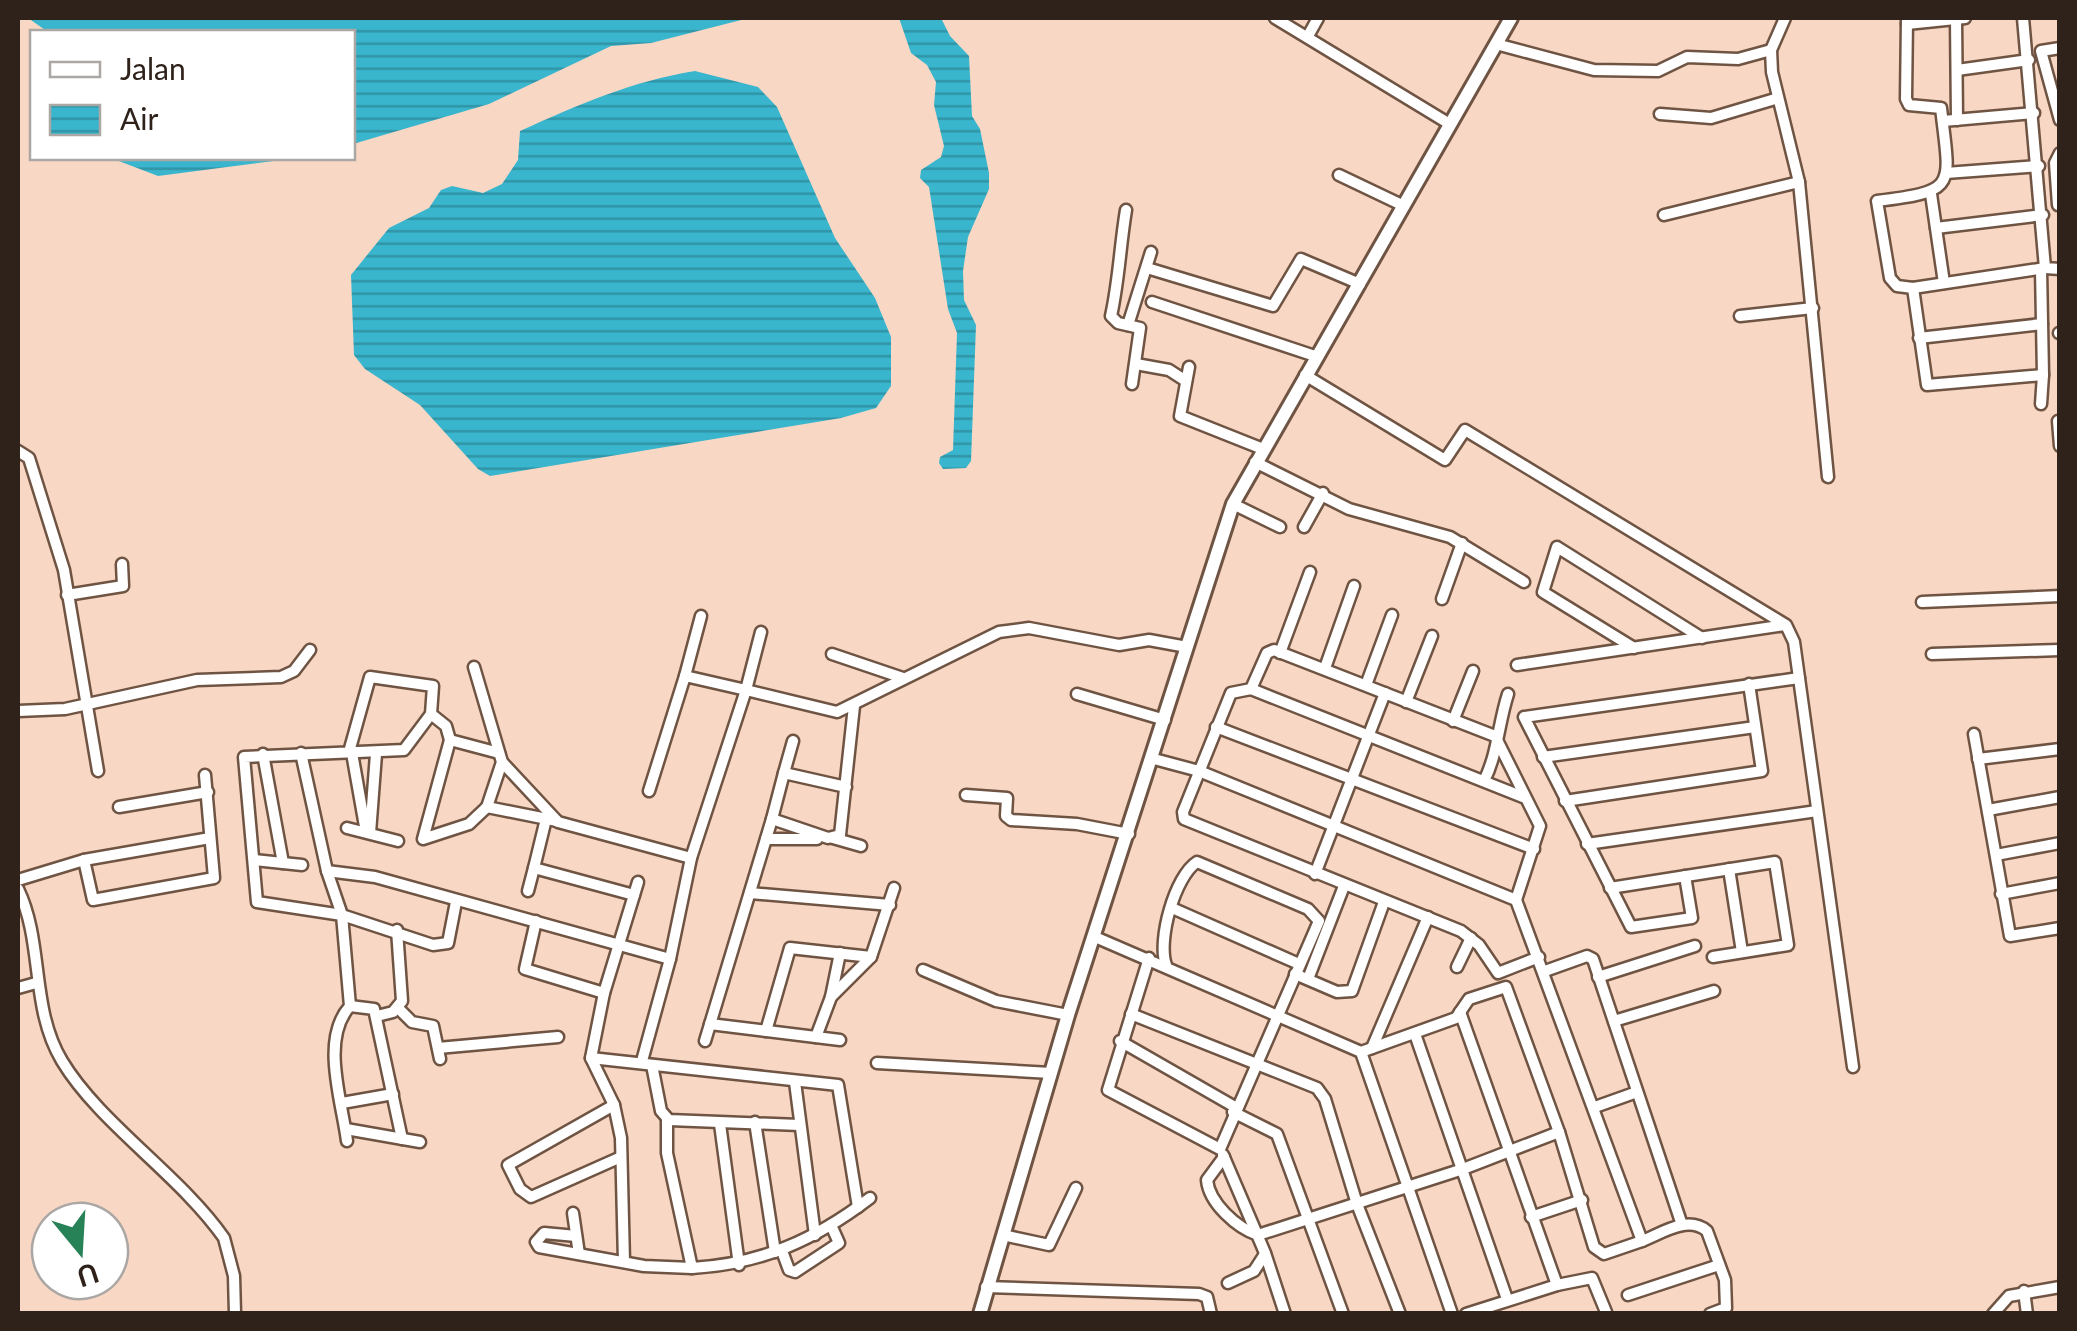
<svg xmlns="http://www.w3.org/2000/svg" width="2077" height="1331" viewBox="0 0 2077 1331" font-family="Lato,sans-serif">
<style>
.water{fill:url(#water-rules)}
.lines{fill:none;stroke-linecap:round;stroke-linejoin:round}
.minor-casing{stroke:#6f5443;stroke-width:15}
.tertiary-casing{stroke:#6f5443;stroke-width:18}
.minor{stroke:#fff;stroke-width:10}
.tertiary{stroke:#fff;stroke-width:12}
</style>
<defs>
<pattern id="water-rules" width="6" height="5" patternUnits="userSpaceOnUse" patternTransform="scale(2.5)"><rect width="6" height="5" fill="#39b6cd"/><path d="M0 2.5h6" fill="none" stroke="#3094a6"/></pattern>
</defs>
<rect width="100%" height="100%" fill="#f8d7c4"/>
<g class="water">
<polygon points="28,18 749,18 651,43 611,46 489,104 353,144 352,32 48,32"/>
<polygon points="899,18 941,18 950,36 969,56 972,116 980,129 989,173 989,189 968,237 963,271 964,300 976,325 971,461 966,468 943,469 939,463 940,457 953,450 957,333 948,309 929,187 920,178 921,170 941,157 944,146 934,105 936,82 927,65 911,53"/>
<path d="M695,71L758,87L777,107L835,238L875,298L891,337V386L876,408L841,418L490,476L478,469L420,405L365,369L354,355L351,275L389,228L429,208L441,190L452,186L483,193L502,184L518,160L520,131C578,105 632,81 695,71Z"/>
<polygon points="111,158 297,158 158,176"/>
</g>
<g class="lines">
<defs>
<g id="minor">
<polyline points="1275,18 1448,123"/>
<polyline points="1785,18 1771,50 1772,72 1799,182 1828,477"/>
<path d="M1907,18L1906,99L1909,105L1941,108C1950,187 1959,191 1877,201L1890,278L1897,286L1913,288L2045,268"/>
<polyline points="2023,18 2045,268 2060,269"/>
<polyline points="1956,19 1957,120"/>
<polyline points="1907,24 1965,18"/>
<polyline points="1308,36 1318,18"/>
<polyline points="1496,44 1594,70 1658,71 1687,57 1738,59 1771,50"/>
<polyline points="2060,48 2041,51 2060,120"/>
<polyline points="1957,70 2029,60"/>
<polyline points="1660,114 1711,118 1775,99"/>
<polyline points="1943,121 2034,113"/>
<polyline points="1946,173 2039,166"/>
<polyline points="1339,175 1404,206"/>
<polyline points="1931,194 1944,283"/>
<polyline points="2058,205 2055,163 2060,153"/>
<path d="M1126,210C1120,246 1119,280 1111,316L1118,323L1140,328L1132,384"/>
<polyline points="1664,215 1799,182"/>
<polyline points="1936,228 2043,215"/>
<polyline points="1147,268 1273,306 1301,259 1360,284"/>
<polyline points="1913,288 1927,385 2043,375 2041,269"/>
<polyline points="1152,302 1315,356"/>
<polyline points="1740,316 1813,308"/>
<polyline points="1128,325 1151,252"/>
<polyline points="2059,333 2060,333"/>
<polyline points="1919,338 2042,324"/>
<polyline points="1136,364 1169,370 1186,381"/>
<polyline points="1189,367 1180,416 1263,449"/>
<polyline points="1305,375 1445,460 1465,430 1786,625 1794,642 1853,1067"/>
<polyline points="2041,404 2043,375"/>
<polyline points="2058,421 2060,446"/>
<polyline points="18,451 29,458 64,570 98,771"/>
<polyline points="1255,462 1349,509 1450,537 1524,582"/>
<polyline points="1233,504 1280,527"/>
<polyline points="1304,527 1323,493"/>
<polyline points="67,595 123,586 122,564"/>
<polyline points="1442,599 1462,543"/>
<polyline points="1922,602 2060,596"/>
<polyline points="1634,648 1543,592 1557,547 1702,638"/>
<polyline points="1280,653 1310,572"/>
<polyline points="832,654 903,678"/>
<polyline points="1932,654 2060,650"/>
<polyline points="1517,665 1785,625"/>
<polyline points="474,667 502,762 558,822 691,858"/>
<polyline points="1325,668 1354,586"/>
<polyline points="685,676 701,616"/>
<polyline points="1366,685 1392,615"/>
<polyline points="1251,689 1523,797"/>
<polyline points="1077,694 1165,720"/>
<polyline points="1406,702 1432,636"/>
<polyline points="18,711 65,709 197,680 281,677 294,671 310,650"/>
<polyline points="431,714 446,726 450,740 499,753"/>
<polyline points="1453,721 1473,671"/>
<polyline points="1216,727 1534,849"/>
<polyline points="1974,734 2010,936 2060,928"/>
<polyline points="450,740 423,839 469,824 487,807 557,821"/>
<polyline points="301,753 327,871 375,877 670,959 691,858 746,690 837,712 999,632 1029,628 1119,645 1149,640 1187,647"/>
<polyline points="352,753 366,832"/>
<polyline points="263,754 283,863"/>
<polyline points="1543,757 1755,727"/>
<path d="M1154,759L1199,771L1516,900L1642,1241C1662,1233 1688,1215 1707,1231L1725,1280L1726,1308L1710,1314"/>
<polyline points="1978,759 2060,749"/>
<polyline points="784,773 793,741"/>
<path d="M1484,781C1498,753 1498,725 1508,694"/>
<polyline points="846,787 784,773 772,819 828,838 840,835 854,706"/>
<polyline points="649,791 685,676 746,690 761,632"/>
<polyline points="966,795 1007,798 1006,816 1011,820 1077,824 1129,834"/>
<polyline points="1565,801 1762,771 1749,684"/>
<polyline points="119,807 208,792"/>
<polyline points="487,807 502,762"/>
<polyline points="1988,810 2060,797"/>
<polyline points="546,819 534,868 634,895"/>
<polyline points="347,828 398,841"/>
<polyline points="370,833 376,754"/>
<polyline points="833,838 861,846"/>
<polyline points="766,839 817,839"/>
<polyline points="1587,844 1817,811"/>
<polyline points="1996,855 2060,843"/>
<polyline points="84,860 93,900 214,878 205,775"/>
<polyline points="254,860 302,865"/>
<polyline points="1729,869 1742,952"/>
<polyline points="327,871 342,915 433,945 448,943 456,902"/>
<polyline points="1315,874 1385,693"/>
<polyline points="1685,876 1692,918 1631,927 1524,717 1799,678"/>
<polyline points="18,880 84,860 210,838"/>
<polyline points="1610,888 1775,862 1788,945 1713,957"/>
<path d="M18,889C44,943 30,1008 62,1061C100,1124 180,1175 224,1238L234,1276L235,1314"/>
<polyline points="528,891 534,868"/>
<polyline points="750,893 890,905"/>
<polyline points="2001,894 2060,883"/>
<polyline points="1516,900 1540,826 1495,736 1274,650 1267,653 1251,689 1231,693 1183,812 1184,819 1461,931 1479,945 1498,973 1539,957"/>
<polyline points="1172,908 1299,964"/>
<polyline points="536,921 525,969 604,993 638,882"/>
<polyline points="1095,937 1361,1052 1452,1314"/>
<path d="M1149,958L1108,1090L1220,1149L1319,921L1308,909L1197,862C1175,876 1157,940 1166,965"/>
<polyline points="1457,967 1471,938"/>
<polyline points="923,970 996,1001 1068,1015"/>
<polyline points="1545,971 1587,956 1593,959 1682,1225"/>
<polyline points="1295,974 1337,992 1352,991 1384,902"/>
<polyline points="1598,977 1695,946"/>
<polyline points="1308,979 1344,886"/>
<polyline points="18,988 36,983"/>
<polyline points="604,993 591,1058 614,1105 621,1138 624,1262"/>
<polyline points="831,997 840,953"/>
<polyline points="350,1006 374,1009 402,1139"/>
<polyline points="399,1009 412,1022 433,1026 440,1059"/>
<polyline points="1460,1012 1557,1285 1466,1314"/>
<polyline points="1131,1014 1317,1088 1325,1099 1357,1204 1400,1314"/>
<polyline points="377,1016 393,1012 402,1001 397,930"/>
<polyline points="1614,1021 1714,991"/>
<polyline points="710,1024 840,1040"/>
<polyline points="766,1031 790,948 871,957"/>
<polyline points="1415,1034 1507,1299"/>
<polyline points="816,1037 831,997 871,957 894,888"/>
<polyline points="705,1041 772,819"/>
<polyline points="1120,1041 1235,1107"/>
<polyline points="438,1048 558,1037"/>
<polyline points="1372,1048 1428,917"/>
<polyline points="1361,1052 1456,1018 1469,999 1506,987 1559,1132 1594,1247 1604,1254 1642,1241"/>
<polyline points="591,1058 838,1085 858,1207"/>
<polyline points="642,1061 670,959"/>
<polyline points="877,1063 1051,1073"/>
<polyline points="652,1065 661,1111 669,1120 799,1125"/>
<polyline points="795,1082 815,1235"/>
<polyline points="342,1103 393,1094"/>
<polyline points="614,1105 508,1165 520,1189 531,1197 621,1157"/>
<polyline points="1595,1107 1637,1092"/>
<polyline points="1233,1112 1277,1134 1343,1314"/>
<path d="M667,1119V1153L692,1268C761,1264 815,1240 870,1198"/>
<polyline points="755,1122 775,1252"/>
<polyline points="720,1124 739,1265"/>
<polyline points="346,1129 420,1142"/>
<path d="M347,1141C342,1101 320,1039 350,1006L342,915L257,902L244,757L404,750L431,714L433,686L370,677L349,752"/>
<polyline points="1223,1155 1265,1253 1285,1314"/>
<path d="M1224,1157L1207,1180C1209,1203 1237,1228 1258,1235L1463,1169L1559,1132"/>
<polyline points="573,1213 579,1254"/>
<polyline points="1531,1217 1582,1200"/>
<polyline points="1003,1235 1049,1245 1076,1188"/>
<polyline points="576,1236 544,1233 536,1242 539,1247 644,1266 692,1268"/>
<polyline points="782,1251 789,1270 795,1272 839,1243 831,1225"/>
<polyline points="1228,1283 1254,1271 1265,1254"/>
<polyline points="1557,1285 1592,1278 1606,1312"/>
<polyline points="986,1287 1199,1294 1207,1297 1211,1314"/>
<polyline points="2024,1291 2027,1314"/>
<polyline points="1628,1295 1719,1265"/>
<polyline points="1993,1314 2009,1296 2060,1287"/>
</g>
<polyline id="tertiary" points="980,1314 1068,1015 1233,504 1511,18"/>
</defs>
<use href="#minor" class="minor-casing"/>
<use href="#tertiary" class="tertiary-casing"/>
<use href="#minor" class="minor"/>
<use href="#tertiary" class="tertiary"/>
</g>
<rect width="2077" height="1331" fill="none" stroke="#2e221b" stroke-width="40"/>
<rect x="30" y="30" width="325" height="130" fill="#ffffff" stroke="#aba7a4" stroke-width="2.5"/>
<rect x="50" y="62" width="50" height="15" fill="#ffffff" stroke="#aba7a4" stroke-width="2.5"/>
<text x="120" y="80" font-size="30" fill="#2e221b">Jalan</text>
<rect x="50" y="105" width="50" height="30" fill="url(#water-rules)" stroke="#aba7a4" stroke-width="2.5"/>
<text x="120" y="130" font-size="30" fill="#2e221b">Air</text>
<g transform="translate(80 1251) rotate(162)"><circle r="48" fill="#ffffff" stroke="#aba7a4" stroke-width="2.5"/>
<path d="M0-8L18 38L0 25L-18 38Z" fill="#288257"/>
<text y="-15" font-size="28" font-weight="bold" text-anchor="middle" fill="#2e221b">U</text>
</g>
</svg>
